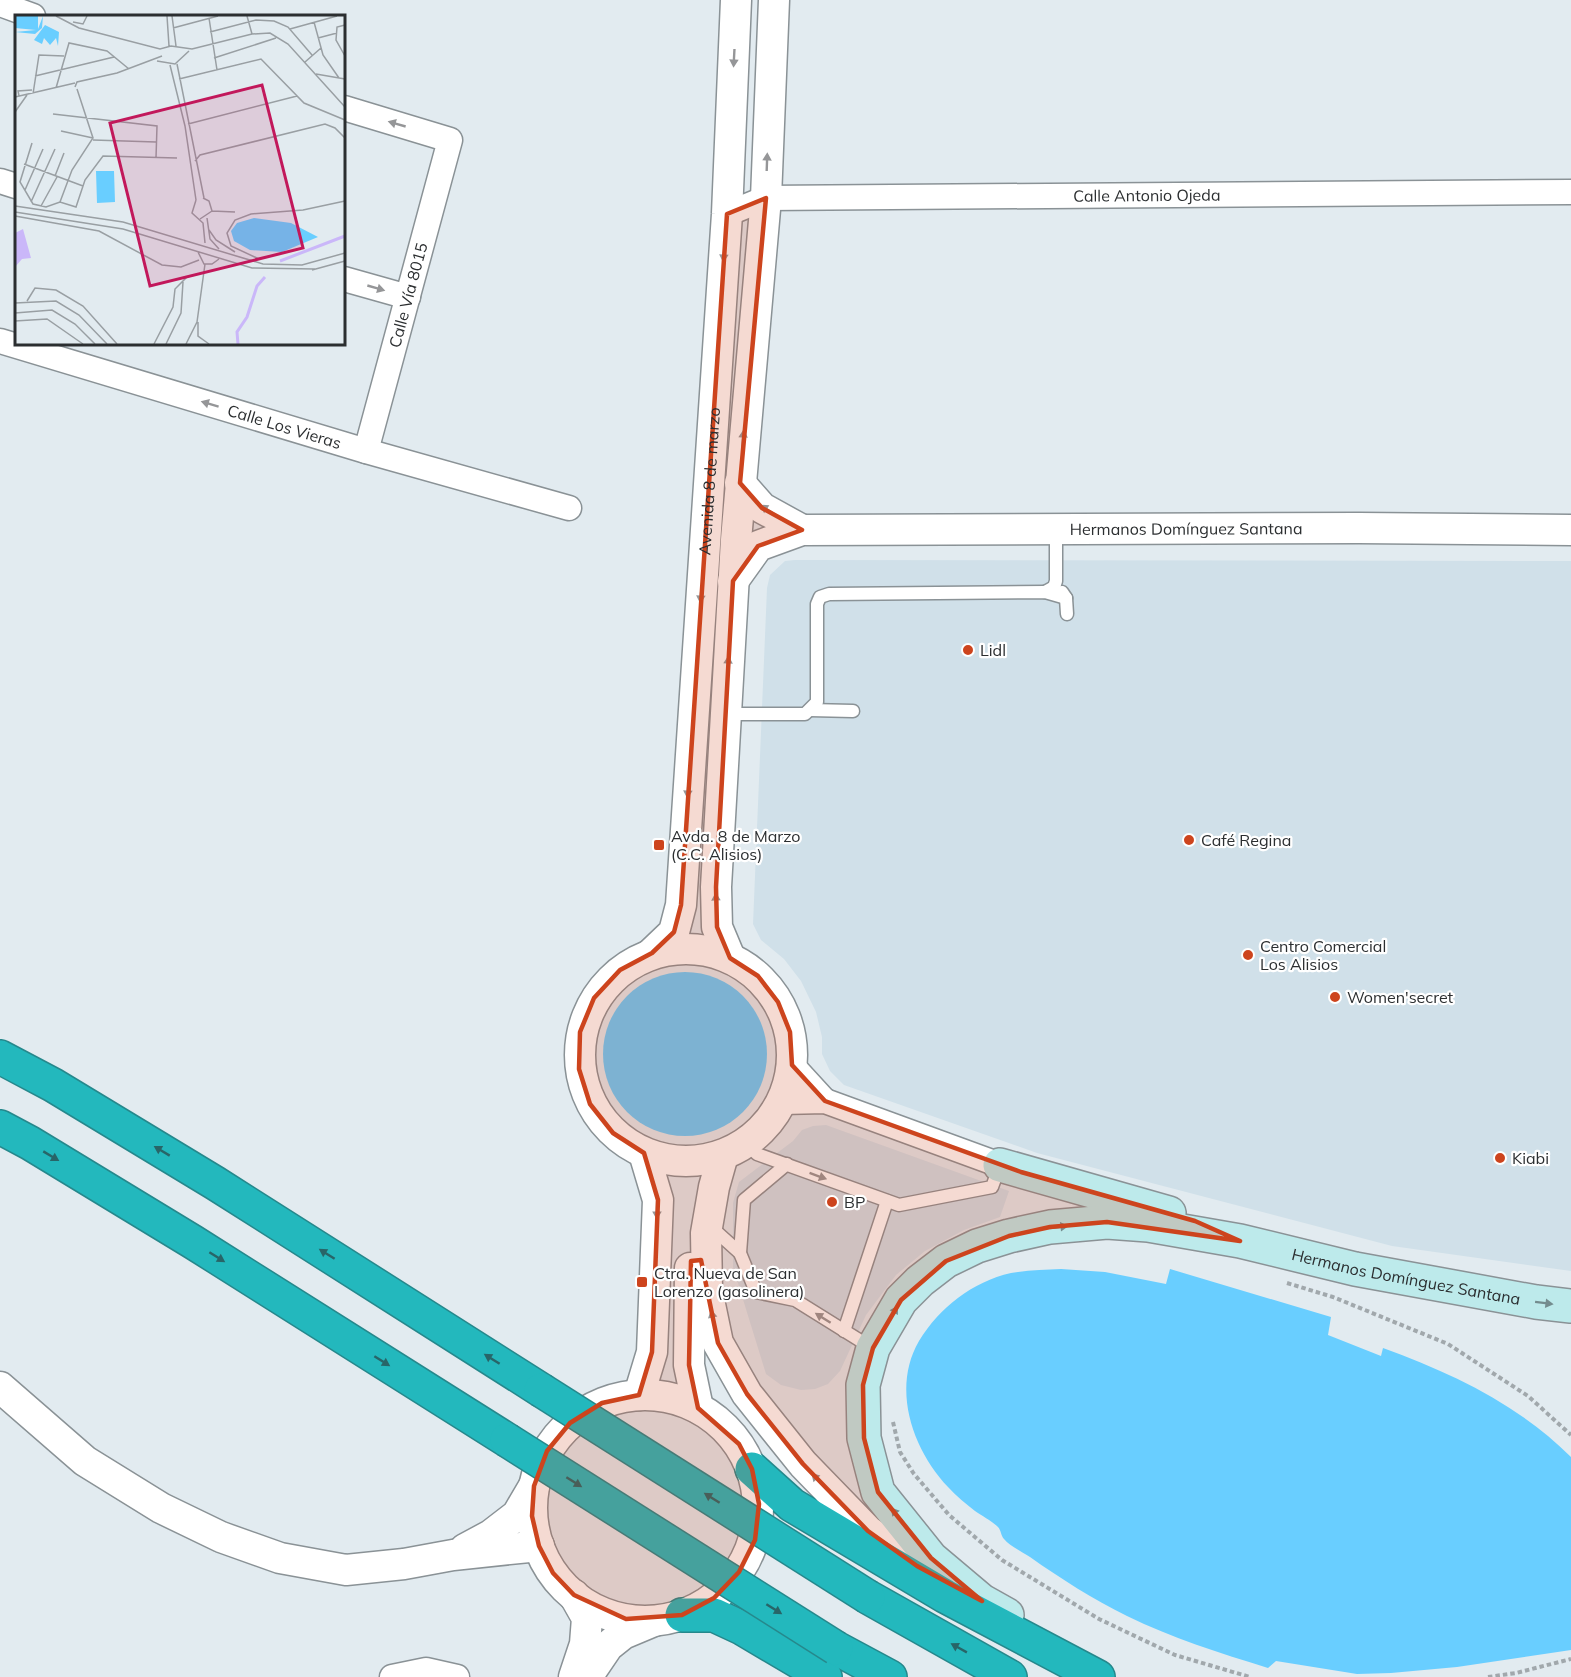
<svg xmlns="http://www.w3.org/2000/svg" width="1571" height="1677" viewBox="0 0 1571 1677" font-family="Mulish,sans-serif">
<style>
.built{fill:#d0e0e9}
.green{fill:#69ceff}
.lines{fill:none;stroke-linecap:round;stroke-linejoin:round}
.service-casing{stroke:#8a9296;stroke-width:15}
.minor-casing{stroke:#8a9296;stroke-width:27}
.tertiary-casing{stroke:#8a9296;stroke-width:33}
.secondary-casing{stroke:#8a9296;stroke-width:36}
.motorway-casing{stroke:#26888c;stroke-width:36}
.path{stroke:#a1a8ac;stroke-width:4;stroke-dasharray:4.5 3;stroke-linecap:butt}
.service{stroke:#fff;stroke-width:12}
.minor{stroke:#fff;stroke-width:24}
.tertiary{stroke:#fff;stroke-width:30}
.secondary{stroke:#bdeaeb;stroke-width:33}
.motorway{stroke:#23b8bd;stroke-width:33}
.motorway-bridge-casing{stroke:#26888c;stroke-width:36;stroke-linecap:butt}
.motorway-bridge{stroke:#23b8bd;stroke-width:33}
.oneway{fill:#959698}
.oneway2{fill:#286568}
.oneway3{fill:#748c8e}
.marked{fill:#cd441d;fill-opacity:0.2;stroke:#cd441d;stroke-width:4.5;stroke-linejoin:round}
.poi-dot{fill:#cd441d;stroke:#fff;stroke-width:2}
.labels{text-anchor:middle;dominant-baseline:central;stroke-width:4.5;stroke-linejoin:round;paint-order:stroke}
.street-label{font-size:16px;fill:#2b2e30;stroke:#fff}
.poi-label{font-size:16px;fill:#2b2e30;stroke:#fff;text-anchor:start}
.inset-river{fill:none;stroke:#cab7f9;stroke-width:3}
.inset-road{fill:none;stroke:#999fa3;stroke-width:1.5}
.view{fill:#c2185b;fill-opacity:0.15;stroke:#c2185b;stroke-width:3}
.inset-edge{fill:none;stroke:#2b2e30;stroke-width:3}
</style>
<rect width="100%" height="100%" fill="#e2ebf0"/>
<g class="built">
<polygon points="795,560 1571,561 1571,1271 1392,1246 1037,1153 844,1085 830,1071 822,1054 822,1037 816,1012 801,981 784,959 761,940 753,924 767,588 770,575 785,561"/>
<polygon points="826,1125 1009,1191 1000,1217 964,1230 925,1251 896,1275 866,1315 840,1371 828,1384 815,1389 801,1390 781,1385 766,1374 733,1267 733,1203 739,1182 793,1141 802,1130 813,1126"/>
</g>
<g class="green">
<circle cx="685" cy="1054" r="82"/>
<path d="M1061,1269L1105,1272L1166,1284L1170,1269L1331,1317L1328,1335L1381,1356L1383,1348C1452,1373 1519,1405 1571,1457V1650L1457,1667L1391,1673L1357,1674L1276,1661L1268,1668C1220,1653 1172,1638 1127,1616C1093,1599 1061,1579 1030,1557C1022,1552 1010,1546 1004,1539C1001,1536 1001,1530 998,1527C992,1521 982,1516 975,1511C966,1504 956,1496 948,1487C913,1450 891,1389 919,1341C940,1307 972,1282 1011,1273C1027,1270 1045,1270 1061,1269Z"/>
</g>
<g class="lines">
<defs>
<g id="service">
<polyline points="1045,592 1054,587 1056,581 1056,530"/>
<polyline points="1062,592 1066,598 1067,614"/>
<polyline points="810,710 853,711"/>
<polyline points="727,714 805,714 817,702 817,604 820,597 829,594 1045,592 1066,598"/>
<polyline points="746,1143 757,1154 899,1205 992,1187 1000,1165"/>
<polyline points="787,1164 744,1200 740,1253 756,1292 795,1300 872,1348"/>
<polyline points="710,1226 740,1253"/>
<polyline points="844,1331 887,1201"/>
</g>
<g id="minor">
<polyline points="0,4 33,16"/>
<polyline points="344,108 450,140 366,451"/>
<polyline points="0,181 16,186"/>
<path id="s1" d="M727,214L766,198L1571,192"/>
<polyline points="344,279 408,297"/>
<path id="s2" d="M0,341L366,451L569,508"/>
<polyline points="792,1065 825,1101"/>
<polyline points="782,1102 825,1101 1000,1165"/>
<polyline points="392,1677 426,1670 457,1677"/>
</g>
<g id="tertiary">
<polyline points="740,483 762,508 802,530"/>
<path id="s3" d="M733,581L758,546L802,530L1359,528L1571,530"/>
<circle cx="686" cy="1055" r="106"/>
<path id="s4" d="M652,953L674,932L681,905L727,214L736,0"/>
<polyline points="730,958 717,927 716,887 736,540 766,198 774,0"/>
<polyline points="723,1155 714,1187 706,1233 707,1290 718,1343 747,1394 803,1464 868,1531 902,1555"/>
<polyline points="690,1268 689,1365 698,1408"/>
<polyline points="0,1387 85,1461 161,1508 221,1537 280,1558 346,1570 404,1564 453,1555 539,1546"/>
<polyline points="639,1395 652,1352 658,1200 644,1153"/>
<circle cx="645" cy="1508" r="113"/>
<polyline points="465,1549 491,1535 517,1515 534,1486"/>
<polyline points="574,1595 587,1618 585,1644 574,1677"/>
<polyline points="587,1677 608,1646 623,1634 654,1621"/>
</g>
<g id="secondary">
<polyline points="1000,1165 1169,1213"/>
<path id="s5" d="M1007,1615L982,1601L931,1558L878,1492L864,1438L863,1385L873,1348L901,1300L920,1281L946,1261L977,1246L1009,1236L1050,1227L1107,1222L1148,1225L1240,1241L1355,1269L1536,1302L1571,1306"/>
</g>
<g id="motorway">
<polyline points="0,1057 53,1085 215,1183 541,1390"/>
<polyline points="0,1127 30,1143 193,1242 507,1440"/>
<polyline points="752,1469 792,1505 945,1596 1098,1677"/>
<polyline points="868,1597 1010,1677"/>
<polyline points="682,1615 714,1615 742,1628 825,1677"/>
<polyline points="836,1648 890,1677"/>
</g>
</defs>
<use href="#service" class="service-casing"/>
<use href="#minor" class="minor-casing"/>
<use href="#tertiary" class="tertiary-casing"/>
<use href="#secondary" class="secondary-casing"/>
<use href="#motorway" class="motorway-casing"/>
<g class="path">
<polyline points="1287,1283 1333,1297 1448,1344 1528,1396 1571,1435"/>
<polyline points="893,1422 900,1452 914,1474 949,1515 1002,1560 1099,1619 1175,1655 1250,1677"/>
<polyline points="1488,1677 1516,1673 1571,1659"/>
</g>
<use href="#service" class="service"/>
<use href="#minor" class="minor"/>
<use href="#tertiary" class="tertiary"/>
<use href="#secondary" class="secondary"/>
<use href="#motorway" class="motorway"/>
<defs>
<g id="motorway-bridge">
<polyline points="541,1390 868,1597"/>
<polyline points="507,1440 836,1648"/>
</g>
</defs>
<use href="#motorway-bridge" class="motorway-bridge-casing"/>
<use href="#motorway-bridge" class="motorway-bridge"/>
</g>
<defs><path id="oneway-solid" d="M-6-.8H1V-3.2L6.5 0L1 3.2V.8H-6Z" transform="scale(1.5)"/></defs>
<g class="oneway">
<use href="#oneway-solid" transform="translate(734 58) rotate(93)"/>
<use href="#oneway-solid" transform="translate(397 124) rotate(-164)"/>
<use href="#oneway-solid" transform="translate(767 162) rotate(-88)"/>
<use href="#oneway-solid" transform="translate(724 253) rotate(94)"/>
<use href="#oneway-solid" transform="translate(376 288) rotate(16)"/>
<use href="#oneway-solid" transform="translate(210 404) rotate(-163)"/>
<use href="#oneway-solid" transform="translate(743 439) rotate(-86)"/>
<use href="#oneway-solid" transform="translate(768 510) rotate(-147)"/>
<use href="#oneway-solid" transform="translate(701 594) rotate(94)"/>
<use href="#oneway-solid" transform="translate(728 665) rotate(-87)"/>
<use href="#oneway-solid" transform="translate(688 789) rotate(94)"/>
<use href="#oneway-solid" transform="translate(716 902) rotate(-92)"/>
<use href="#oneway-solid" transform="translate(818 1176) rotate(20)"/>
<use href="#oneway-solid" transform="translate(657 1210) rotate(91)"/>
<use href="#oneway-solid" transform="translate(823 1318) rotate(-148)"/>
<use href="#oneway-solid" transform="translate(713 1319) rotate(-102)"/>
<use href="#oneway-solid" transform="translate(818 1480) rotate(-134)"/>
</g>
<g class="oneway2">
<use href="#oneway-solid" transform="translate(162 1151) rotate(-149)"/>
<use href="#oneway-solid" transform="translate(51 1156) rotate(31)"/>
<use href="#oneway-solid" transform="translate(327 1254) rotate(-148)"/>
<use href="#oneway-solid" transform="translate(217 1257) rotate(32)"/>
<use href="#oneway-solid" transform="translate(492 1359) rotate(-148)"/>
<use href="#oneway-solid" transform="translate(382 1361) rotate(32)"/>
<use href="#oneway-solid" transform="translate(574 1482) rotate(32)"/>
<use href="#oneway-solid" transform="translate(712 1498) rotate(-148)"/>
<use href="#oneway-solid" transform="translate(774 1609) rotate(32)"/>
<use href="#oneway-solid" transform="translate(959 1648) rotate(-151)"/>
</g>
<g class="oneway3">
<use href="#oneway-solid" transform="translate(1059 1227) rotate(-6)"/>
<use href="#oneway-solid" transform="translate(1544 1303) rotate(7)"/>
<use href="#oneway-solid" transform="translate(893 1314) rotate(-60)"/>
<use href="#oneway-solid" transform="translate(897 1515) rotate(-129)"/>
</g>
<path class="marked" d="M766,198L740,483L762,508L802,530L758,546L733,581L716,887L717,927L730,958L758,976L778,1002L790,1032L792,1065L825,1101L1021,1172L1195,1221L1240,1241L1107,1222L1050,1227L1009,1236L946,1261L901,1300L873,1348L863,1385L864,1438L878,1492L931,1558L982,1601L917,1566L868,1531L803,1464L747,1394L718,1343L701,1260L691,1261L689,1365L698,1408L739,1444L752,1469L759,1504L755,1540L739,1572L714,1598L682,1615L626,1619L574,1595L553,1573L539,1546L532,1516L534,1486L547,1451L570,1423L602,1403L639,1395L652,1352L658,1200L644,1153L613,1133L590,1104L579,1069L580,1032L594,998L620,970L652,953L674,932L681,905L727,214Z"/>
<g class="poi-dot">
<circle cx="968" cy="650" r="6"/>
<circle cx="1189" cy="840" r="6"/>
<rect x="653" y="839" width="12" height="12" rx="3"/>
<circle cx="1248" cy="955" r="6"/>
<circle cx="1335" cy="997" r="6"/>
<circle cx="1500" cy="1158" r="6"/>
<circle cx="832" cy="1202" r="6"/>
<rect x="636" y="1276" width="12" height="12" rx="3"/>
</g>
<g class="labels">
<g class="street-label">
<text stroke="none"><textPath href="#s1" startOffset="423">Calle Antonio Ojeda</textPath></text>
<text transform="translate(408 295) rotate(-75)">Calle Vía 8015</text>
<text stroke="none"><textPath href="#s2" startOffset="297">Calle Los Vieras</textPath></text>
<text stroke="none"><textPath href="#s4" startOffset="483">Avenida 8 de marzo</textPath></text>
<text stroke="none"><textPath href="#s3" startOffset="474">Hermanos Domínguez Santana</textPath></text>
<text stroke="none"><textPath href="#s5" startOffset="914">Hermanos Domínguez Santana</textPath></text>
</g>
<g class="poi-label">
<text x="980" y="650">Lidl</text>
<text x="671" y="836">Avda. 8 de Marzo<tspan x="671" dy="18">(C.C. Alisios)</tspan></text>
<text x="1201" y="840">Café Regina</text>
<text x="1260" y="946">Centro Comercial<tspan x="1260" dy="18">Los Alisios</tspan></text>
<text x="1347" y="997">Women'secret</text>
<text x="1512" y="1158">Kiabi</text>
<text x="844" y="1202">BP</text>
<text x="654" y="1273">Ctra. Nueva de San<tspan x="654" dy="18">Lorenzo (gasolinera)</tspan></text>
</g>
</g>
<g transform="translate(15 15)">
<rect width="330" height="330" fill="#e2ebf0"/>
<path d="M0,1H23V14L28,1L27,13L20,19L0,17L21,15L0,13ZM30,10L44,17L43,31L41,23L35,30L29,23L27,29L19,25ZM81,156H99L100,187L82,188ZM239,203L276,208L303,222L267,237L235,235L219,226L216,216L222,208Z" fill="#69ceff"/>
<path d="M8,214L16,243L7,244L0,252V218Z" fill="#cab7f9"/>
<path class="inset-river" d="M265,246L330,221M223,329L222,317L232,302L242,271L250,262"/>
<path class="inset-road" d="M41,1L64,13L145,34L156,31L177,34L237,19L255,18L273,29L330,92M152,1L154,31M157,1L161,31M232,1L237,19M194,3L202,55M58,7L68,9L72,1M299,7L308,40L324,63M330,10L322,12L321,25L330,41M158,13L203,1M275,14L322,1M195,17L241,5L259,6L273,12L297,40M303,23L322,18M199,43L261,23M142,46L160,49L174,36M290,47L306,33M162,49L189,183M155,50L170,111L181,185M301,59L330,64M20,61L99,42M164,64L246,44L289,88L330,105M60,72L62,67L102,58L147,41M41,73L54,28L92,36L114,54M18,79L24,40L49,41M4,81L3,76L17,75M0,82L60,68M0,97L12,80M38,99L142,111L141,143M173,109L282,81M46,116L78,123M78,125L141,127M17,128L5,167L18,189L31,192L45,187L61,192L70,165L88,141L162,143M180,146L185,140L310,109L320,113L330,123M9,149L68,171M40,161L49,138M10,175L28,134M181,185L177,198L188,208L190,228M16,187L40,134M45,187L57,155L78,123L62,74M0,191L108,207L248,249L287,250L330,238M26,191L42,162M197,196L220,197M0,197L108,214L237,253L300,254M0,201L84,216L147,250L166,252L184,245M192,203L195,224L204,234M185,204L197,196L194,186L188,183M194,215L201,225L220,237M183,237L189,249H197L204,244M244,244L216,231L212,218L220,205L236,199L288,195L330,186M297,255L330,246M12,286L20,273L41,275L68,291L102,329M0,288L41,286L64,300L92,329M0,298L37,295L60,309L80,329M0,306L32,304L68,329M183,307V321L194,329M139,329L158,292L160,274L172,262L191,257M151,329L166,298L168,267M171,329L182,307L190,249"/>
<path class="view" d="M247,70L288,233L135,271L95,108Z"/>
<rect width="330" height="330" class="inset-edge"/>
</g>
</svg>
